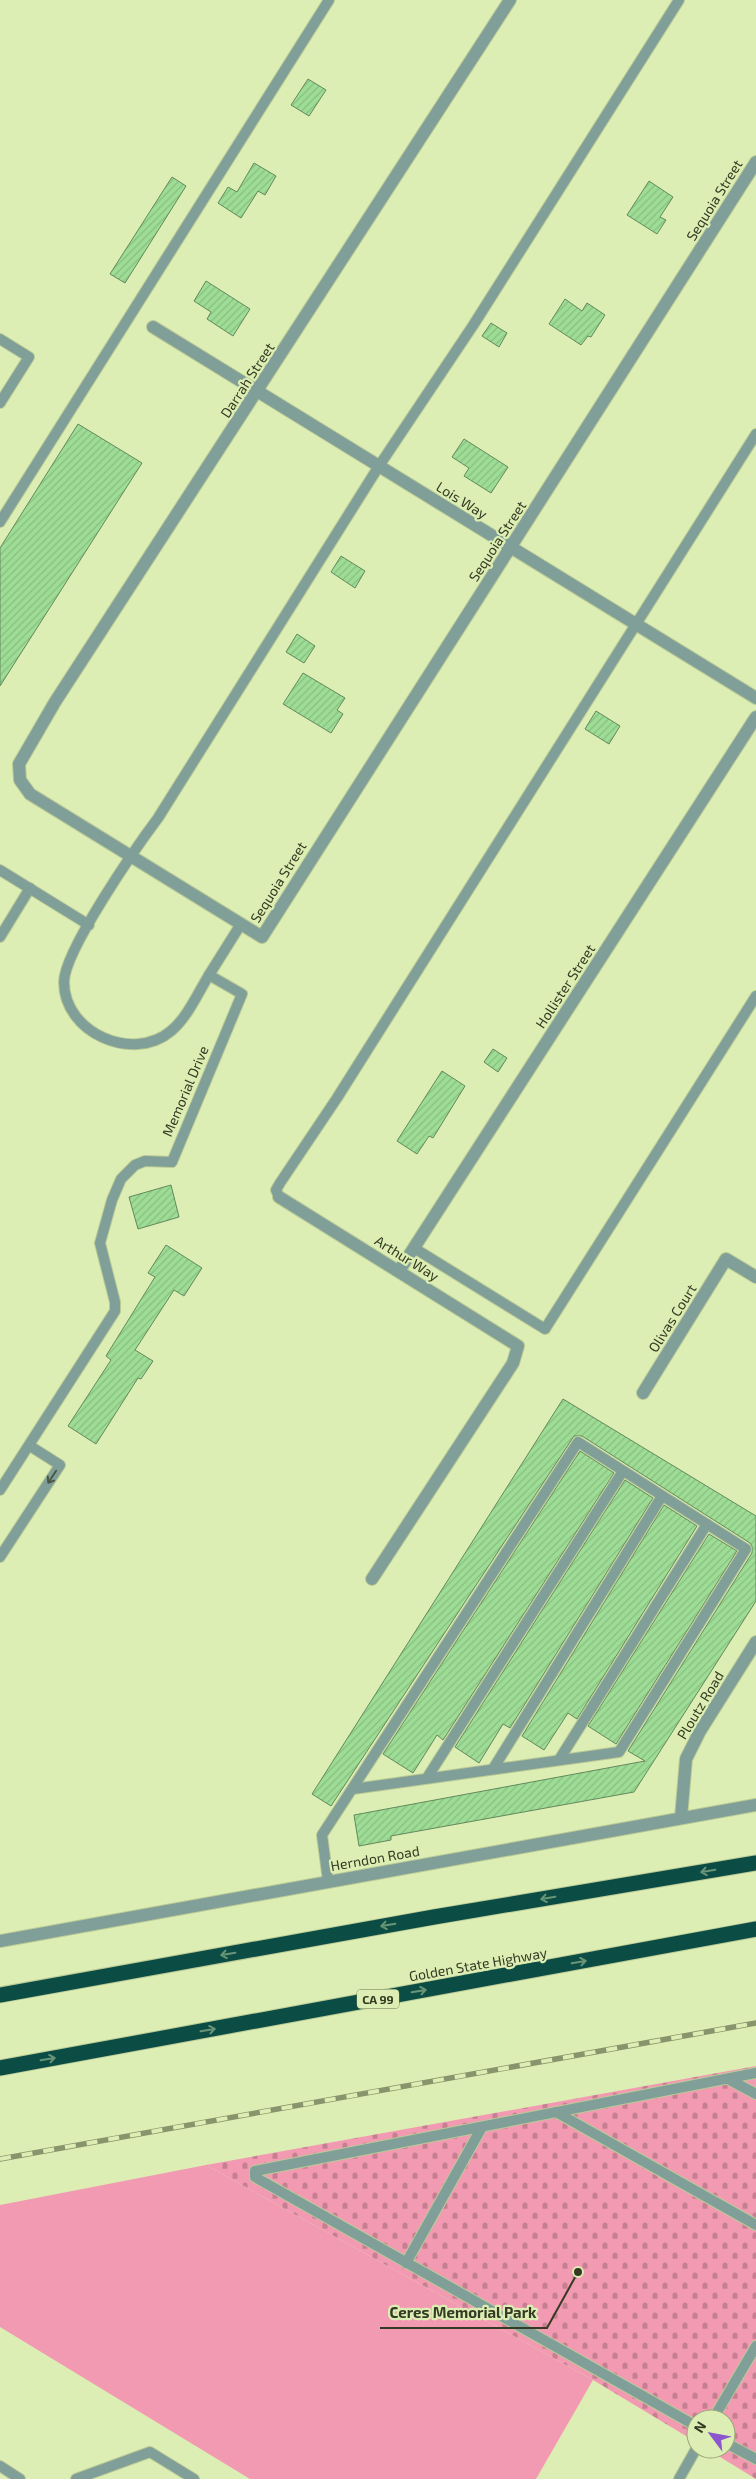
<svg xmlns="http://www.w3.org/2000/svg" width="756" height="2479" viewBox="0 0 756 2479" font-family="'Exo 2',sans-serif">
<style>
.green{fill:#f39ab3}
.cemetery{fill:url(#cemetery-stones)}
.building{fill:url(#building-hatch);stroke:#62895d}
.lines{fill:none;stroke-linecap:round;stroke-linejoin:round}
.service-casing{stroke:#baca96;stroke-width:12}
.minor-casing{stroke:#baca96;stroke-width:14}
.tertiary-casing{stroke:#baca96;stroke-width:14}
.motorway-casing{stroke:#baca96;stroke-width:17}
.service{stroke:#809f99;stroke-width:10}
.minor{stroke:#809f99;stroke-width:12}
.tertiary{stroke:#809f99;stroke-width:12}
.motorway{stroke:#0b4d45;stroke-width:15}
.rail-casing{stroke:#88946b;stroke-width:5.5}
.rail{stroke:#dceeb3;stroke-width:4;stroke-dasharray:11;stroke-linecap:butt}
.oneway{stroke:#4b5846}
.oneway2{stroke:#699576}
.labels{text-anchor:middle;dominant-baseline:central;stroke-width:4.5;stroke-linejoin:round;paint-order:stroke}
.shield{fill:#dceeb3;stroke:#66704e;stroke-width:1}
.shield-label{font-size:12px;font-weight:bold;fill:#343a23}
.street-label{font-size:14px;fill:#343a23;stroke:#dceeb3}
.leader{fill:none;stroke:#343a23;stroke-width:2}
.callout-dot{fill:#343a23;stroke:#dceeb3;stroke-width:2}
.callout-label{font-size:15px;text-anchor:middle;font-weight:bold;fill:#343a23;stroke:#dceeb3;stroke-width:4.5;stroke-linejoin:round;paint-order:stroke}
</style>
<defs>
<pattern id="cemetery-stones" width="16" height="16" patternUnits="userSpaceOnUse" patternTransform="scale(1.25)"><rect width="16" height="16" fill="#f39ab3"/><path d="M2 7V4a2 2 0 0 1 4 0v3zM10 15v-3a2 2 0 0 1 4 0v3z" fill="#c67f91"/></pattern>
<pattern id="building-hatch" width="6" height="6" patternUnits="userSpaceOnUse" patternTransform="scale(1.25)"><rect width="6" height="6" fill="#9edd96"/><path d="M-1 1l2-2M0 6l6-6M5 7l2-2" fill="none" stroke="#89be81"/></pattern>
</defs>
<rect width="100%" height="100%" fill="#dceeb3"/>
<polygon class="green" points="206,2165 593,2380 536,2479 250,2479 0,2327 0,2205"/>
<polygon class="cemetery" points="756,2066 756,2479 707,2449 726,2449 726,2419 696,2419 696,2442 593,2380 206,2165"/>
<g class="building">
<polygon points="308,79 326,90 309,116 291,105"/>
<polygon points="254,163 276,176 265,195 258,191 241,218 218,203 228,187 237,192"/>
<polygon points="172,177 186,186 125,283 110,274"/>
<polygon points="649,181 673,197 660,217 666,220 657,234 627,215"/>
<polygon points="206,281 250,309 233,336 207,319 211,312 194,301"/>
<polygon points="565,299 582,311 587,303 605,315 591,337 588,336 581,345 549,324"/>
<polygon points="491,323 507,333 499,347 482,336"/>
<polygon points="78,424 142,463 0,686 0,548"/>
<polygon points="464,439 508,467 491,493 464,476 469,468 452,457"/>
<polygon points="341,556 365,571 355,588 331,572"/>
<polygon points="297,634 315,646 304,663 286,652"/>
<polygon points="303,673 345,698 337,710 343,714 331,733 283,704"/>
<polygon points="596,711 620,726 609,744 585,729"/>
<polygon points="493,1049 507,1058 498,1072 484,1062"/>
<polygon points="442,1071 465,1086 433,1138 429,1136 417,1154 397,1141"/>
<polygon points="171,1185 179,1217 138,1229 129,1197"/>
<polygon points="166,1245 202,1268 184,1296 174,1290 135,1350 153,1361 141,1379 138,1378 96,1444 68,1426 111,1360 106,1356 155,1277 148,1273"/>
<polygon points="563,1399 756,1516 756,1601 634,1792 391,1836 391,1840 359,1846 354,1815 645,1761 628,1751 752,1553 752,1546 750,1543 582,1436 574,1436 331,1806 312,1794"/>
<polygon points="580,1451 614,1473 443,1740 437,1735 413,1773 383,1754"/>
<polygon points="625,1480 653,1498 510,1728 503,1724 479,1763 455,1747"/>
<polygon points="664,1505 697,1526 577,1719 568,1713 544,1750 522,1736"/>
<polygon points="709,1534 737,1551 616,1744 588,1726"/>
</g>
<g class="lines">
<defs>
<g id="service">
<polyline points="0,339 29,357 0,403"/>
<polyline points="0,522 329,0"/>
<polyline points="0,870 89,925"/>
<polyline points="0,937 30,888"/>
<polyline points="209,975 241,924"/>
<polyline points="279,1197 276,1190 280,1183 337,1098 756,434"/>
<polyline points="414,1248 545,1329 756,996"/>
<path d="M0,1490L115,1311V1302L100,1243L112,1200L121,1179L135,1165L145,1161L172,1162L242,994L209,975C198,993 187,1018 171,1031C133,1063 64,1033 64,982C64,951 137,846 158,818L379,466L474,324L679,0"/>
<polyline points="0,1557 60,1465 30,1446"/>
<polyline points="559,1760 707,1524"/>
<polyline points="493,1769 662,1496"/>
<polyline points="427,1778 623,1471"/>
<polyline points="328,1881 322,1835 578,1442 746,1549 619,1752 353,1789"/>
<polyline points="728,2079 756,2094"/>
<polyline points="556,2112 756,2225"/>
<polyline points="406,2263 482,2127"/>
<polyline points="713,2419 756,2346"/>
<polyline points="696,2426 255,2177 255,2171 756,2073"/>
<polyline points="726,2443 756,2459"/>
<polyline points="0,2466 20,2479"/>
<polyline points="76,2479 150,2452 194,2479"/>
<polyline points="679,2479 696,2449"/>
</g>
<g id="minor">
<polyline points="510,0 55,702 19,764 20,780 30,794 262,937 756,162"/>
<polyline points="153,327 756,698"/>
<polyline points="279,1197 518,1346 513,1363 372,1579"/>
<polyline points="399,1271 756,717"/>
<polyline points="643,1393 726,1259 756,1277"/>
<polyline points="681,1818 686,1759 700,1731 756,1642"/>
</g>
<polyline id="tertiary" points="0,1941 756,1805"/>
<g id="motorway">
<polyline points="0,1995 434,1917 756,1863"/>
<polyline points="0,2068 756,1929"/>
</g>
</defs>
<use href="#service" class="service-casing"/>
<use href="#minor" class="minor-casing"/>
<use href="#tertiary" class="tertiary-casing"/>
<use href="#motorway" class="motorway-casing"/>
<use href="#service" class="service"/>
<use href="#minor" class="minor"/>
<use href="#tertiary" class="tertiary"/>
<use href="#motorway" class="motorway"/>
<defs>
<polyline id="rail" points="0,2159 756,2023"/>
</defs>
<use href="#rail" class="rail-casing"/>
<use href="#rail" class="rail"/>
</g>
<defs><path id="oneway-shaft" d="M-6 0H5M1.5-3L5.5 0L1.5 3" fill="none" stroke-width="1.6" stroke-linecap="round" stroke-linejoin="round" transform="scale(1.25)"/></defs>
<use class="oneway" href="#oneway-shaft" transform="translate(52 1477) rotate(123)"/>
<g class="oneway2">
<use href="#oneway-shaft" transform="translate(708 1871) rotate(170)"/>
<use href="#oneway-shaft" transform="translate(548 1898) rotate(170)"/>
<use href="#oneway-shaft" transform="translate(388 1925) rotate(170)"/>
<use href="#oneway-shaft" transform="translate(228 1954) rotate(170)"/>
<use href="#oneway-shaft" transform="translate(579 1962) rotate(-10)"/>
<use href="#oneway-shaft" transform="translate(419 1991) rotate(-10)"/>
<use href="#oneway-shaft" transform="translate(208 2030) rotate(-10)"/>
<use href="#oneway-shaft" transform="translate(48 2059) rotate(-10)"/>
</g>
<g class="labels">
<rect class="shield" x="357" y="1989.5" width="42" height="19" rx="4"/>
<g class="shield-label">
<text x="378" y="1999">CA 99</text>
</g>
<g class="street-label">
<text transform="translate(714 200) rotate(-58)">Sequoia Street</text>
<text transform="translate(247 380) rotate(-57)">Darrah Street</text>
<text transform="translate(462 500) rotate(32)">Lois Way</text>
<text transform="translate(497 541) rotate(-57)">Sequoia Street</text>
<text transform="translate(278 882) rotate(-58)">Sequoia Street</text>
<text transform="translate(565 986) rotate(-57)">Hollister Street</text>
<text transform="translate(185 1091) rotate(-67)">Memorial Drive</text>
<text transform="translate(407 1258) rotate(32)">Arthur Way</text>
<text transform="translate(672 1318) rotate(-58)">Olivas Court</text>
<text transform="translate(700 1705) rotate(-59)">Ploutz Road</text>
<text transform="translate(375 1858) rotate(-10)">Herndon Road</text>
<text transform="translate(478 1964) rotate(-10)">Golden State Highway</text>
</g>
</g>
<path class="leader" d="M578 2272L547 2328H380"/>
<circle class="callout-dot" cx="578" cy="2272" r="5"/>
<g class="callout-label">
<text x="463" y="2318">Ceres Memorial Park</text>
</g>
<g transform="translate(711 2434) rotate(302)"><circle r="24" fill="#dceeb3" stroke="#99a679"/>
<path d="M0-4L9 19L0 12L-9 19Z" fill="#8c56ce"/>
<text y="-8" font-size="14" font-weight="bold" text-anchor="middle" fill="#343a23">N</text>
</g>
</svg>
